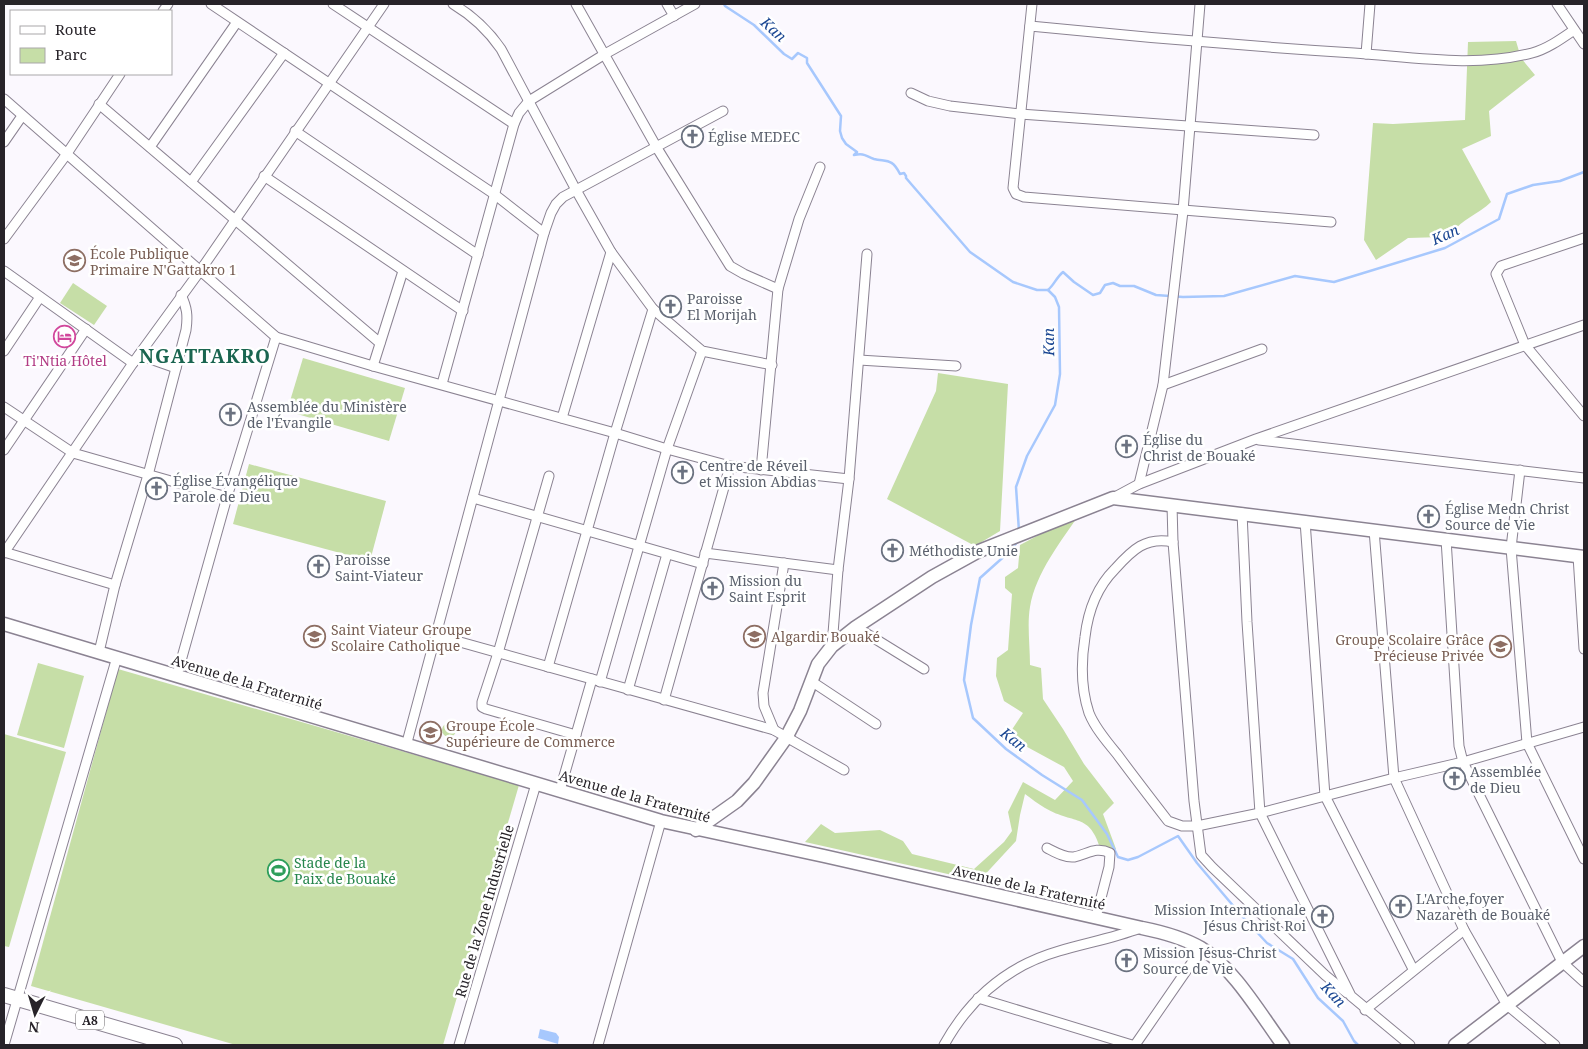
<svg xmlns="http://www.w3.org/2000/svg" width="1588" height="1049" viewBox="0 0 1588 1049" font-family="'Noto Serif',serif">
<style>
.green{fill:#c6dea7}
.water{fill:#a7c8fd}
.lines{fill:none;stroke-linecap:round;stroke-linejoin:round}
.stream{stroke:#a7c8fd;stroke-width:2.5}
.street-casing{stroke:#8b8392;stroke-width:11}
.secondary-casing{stroke:#8b8392;stroke-width:15}
.primary-casing{stroke:#8b8392;stroke-width:16}
.street{stroke:#fff;stroke-width:9}
.secondary{stroke:#fff;stroke-width:12}
.primary{stroke:#fff;stroke-width:14}
.labels{text-anchor:middle;dominant-baseline:central;stroke-width:5;stroke-linejoin:round;paint-order:stroke}
.shield{fill:#fff;stroke:#686569;stroke-width:1}
.shield-label{font-size:12px;font-weight:bold;fill:#272329}
.worship-label{font-size:14px;fill:#5b616d;stroke:#fff;text-anchor:start}
.education-label{font-size:14px;fill:#785e54;stroke:#fff;text-anchor:start}
.hotel-label{font-size:14px;fill:#b23c85;stroke:#fff}
.street-label{font-size:14px;fill:#272329;stroke:#fff}
.leisure-label{font-size:14px;fill:#27864d;stroke:#fff;text-anchor:start}
.water-label{font-size:15px;font-style:italic;fill:#1a4692;stroke:#fff}
.district-label{font-size:19px;font-weight:bold;letter-spacing:1px;fill:#1a6550;stroke:#fff}
</style>
<rect width="100%" height="100%" fill="#fbf8fe"/>
<g class="green">
<path d="M1516,41L1521,58L1535,75L1489,111L1491,136L1462,149L1491,202C1479,214 1461,219 1452,234L1442,237L1408,238L1376,260L1364,240L1373,123L1393,124L1465,120L1468,42Z"/>
<polygon points="73,283 107,306 94,325 60,303"/>
<polygon points="303,358 405,388 389,441 287,411"/>
<polygon points="938,373 1008,384 1000,531 975,546 887,499 936,391"/>
<polygon points="249,464 386,501 370,561 233,524"/>
<path d="M1080,513C1061,542 1036,572 1030,607C1027,624 1030,647 1030,665L1041,668L1043,699L1063,729L1084,764L1114,803L1103,814L1116,849L1102,855C1091,811 1076,826 1045,808C1038,804 1032,799 1025,794L1020,815L1016,841L979,881L805,842L821,824L835,833L880,830L903,841L912,854L974,869L1004,842L1012,831L1008,812L1023,782L1055,800L1073,781L1064,767L1018,742L1009,734L1023,713L1004,701L996,676L997,658L1008,650L1012,594L1005,588V577L1018,568L1020,545Z"/>
<polygon points="38,663 84,676 64,748 17,735"/>
<polygon points="118,669 519,785 443,1045 236,1045 31,986"/>
<circle cx="449" cy="730" r="7"/>
<polygon points="4,734 66,752 9,947 4,946"/>
</g>
<polygon class="water" points="540,1029 556,1033 559,1037 558,1044 538,1038"/>
<g class="lines">
<g class="stream">
<path d="M724,4L725,6L754,25L784,54L792,59L798,53L807,58V63L841,116L840,131L842,138L846,144L857,152L854,155C865,153 865,156 874,159C887,162 892,158 900,174L904,173L906,176V178L912,185L970,252L1013,282L1037,290H1048C1054,285 1056,278 1063,272L1074,282L1093,295L1100,293L1105,285L1113,283L1120,286H1134L1156,295L1183,297L1224,296L1295,276L1334,282L1445,248L1499,219L1507,194L1533,185L1560,181L1584,172"/>
<polyline points="1019,531 1016,487 1027,456 1055,405 1060,374 1059,307 1055,297 1048,290"/>
<polyline points="1018,541 1009,552 980,578 971,625 964,680 973,718 1006,749 1042,775 1082,800 1107,834 1118,857 1128,860 1138,857 1178,836 1197,863 1241,915 1267,943 1293,959 1318,998 1343,1021 1354,1041 1358,1045"/>
</g>
<defs>
<g id="street">
<polyline points="211,4 494,194 544,233"/>
<polyline points="333,4 514,124"/>
<path d="M453,4C473,16 488,30 501,49L576,190L611,252L653,309L702,351L772,365"/>
<polyline points="576,4 657,148 730,266 744,274 778,289"/>
<polyline points="667,4 674,16"/>
<polyline points="1032,4 1013,188 1016,194 1024,197 1331,222"/>
<polyline points="1557,4 1584,44"/>
<polyline points="163,11 168,4"/>
<path d="M1030,26C1138,37 1246,46 1354,53C1412,57 1475,68 1532,53C1547,49 1561,39 1574,30"/>
<polyline points="1366,54 1370,4"/>
<polyline points="911,93 928,101 950,106 1020,114 1314,135"/>
<polyline points="4,99 276,337 373,366 615,433 667,449 730,466 849,479"/>
<polyline points="99,104 380,343"/>
<polyline points="295,131 478,255"/>
<polyline points="4,142 22,116"/>
<polyline points="150,147 237,22"/>
<polyline points="264,176 463,311"/>
<polyline points="191,182 284,53"/>
<polyline points="1584,238 1501,266 1496,274 1525,345 1584,416"/>
<polyline points="4,239 66,155 120,74"/>
<polyline points="4,271 133,363"/>
<polyline points="4,351 40,297"/>
<polyline points="139,355 176,368"/>
<polyline points="859,360 956,366"/>
<polyline points="373,366 403,271"/>
<polyline points="442,384 514,124 519,113 529,101 605,54 695,4"/>
<polyline points="1163,385 1262,349"/>
<polyline points="4,407 73,453 227,497"/>
<polyline points="562,418 611,252"/>
<polyline points="1259,440 1584,478"/>
<polyline points="4,450 86,329"/>
<polyline points="761,470 778,289 799,219 820,167"/>
<polyline points="1520,470 1511,548 1527,743 1584,859"/>
<polyline points="549,476 498,653 482,702 482,707 486,709 576,735"/>
<polyline points="1139,484 1163,385 1183,211 1200,4"/>
<polyline points="473,498 703,564"/>
<polyline points="1113,498 1139,484 1256,439 1584,325"/>
<polyline points="1172,505 1173,542 1194,801 1201,855 1212,867 1325,975 1347,993"/>
<polyline points="1242,513 1247,622 1260,813 1351,996 1410,1045"/>
<polyline points="1305,521 1325,796 1413,969"/>
<polyline points="1374,530 1394,778 1464,930 1507,1005 1555,1045"/>
<polyline points="1446,539 1459,746 1463,762 1562,962 1584,982"/>
<path d="M1173,542C1146,536 1132,550 1115,569C1096,588 1088,611 1085,637C1081,662 1081,689 1089,713C1095,728 1107,742 1117,754C1134,777 1151,799 1168,821L1182,826H1197L1260,813L1394,778L1463,762L1584,727"/>
<polyline points="4,552 115,585"/>
<polyline points="4,553 133,363 200,271 384,4"/>
<polyline points="705,553 838,570"/>
<polyline points="1578,556 1584,649"/>
<polyline points="856,627 924,669"/>
<polyline points="435,635 774,730 844,770"/>
<polyline points="832,646 838,570 849,479 867,254"/>
<path d="M99,652L115,585L148,475L186,330C188,316 187,307 181,295"/>
<polyline points="548,667 615,433 653,309"/>
<polyline points="177,675 227,497 276,337"/>
<polyline points="811,681 876,724"/>
<polyline points="600,682 667,449 702,351"/>
<polyline points="628,690 667,554"/>
<polyline points="664,700 730,466"/>
<polyline points="774,730 764,706 763,693 784,563"/>
<polyline points="406,746 544,233 551,213 556,204 563,197 723,111"/>
<polyline points="560,790 592,679"/>
<path d="M1047,848C1055,852 1065,858 1074,857C1088,854 1096,846 1110,853L1109,867L1096,917"/>
<polyline points="978,998 1132,1045"/>
<polyline points="1365,1010 1464,930"/>
<polyline points="4,1045 117,657"/>
<polyline points="459,1045 536,784"/>
<polyline points="598,1045 661,821"/>
<path d="M944,1045C970,998 1007,966 1059,951C1086,943 1114,938 1140,928"/>
<polyline points="1135,1045 1202,948"/>
</g>
<g id="secondary">
<path d="M4,624L661,821L824,856L1142,928C1162,932 1182,937 1201,948C1233,967 1261,1015 1283,1045"/>
<polyline points="696,830 737,801 754,783 786,738 800,711 818,664 832,646 856,627 932,577 979,551 1113,498 1584,557"/>
<polyline points="1455,1045 1584,946"/>
</g>
<polyline id="primary" points="4,995 175,1045"/>
</defs>
<use href="#street" class="street-casing"/>
<use href="#secondary" class="secondary-casing"/>
<use href="#primary" class="primary-casing"/>
<use href="#street" class="street"/>
<use href="#secondary" class="secondary"/>
<use href="#primary" class="primary"/>
</g>
<defs>
<symbol id="church-ring" viewBox="-11 -11 22 22"><circle r="9.5" fill="#fff" stroke="#6b7280" stroke-width="1.5"/><path d="M-1.2-6h2.4v3.5h3.3v2.4h-3.3V6h-2.4V-.1h-3.3v-2.4h3.3Z" fill="#6b7280"/></symbol>
<symbol id="school-ring" viewBox="-11 -11 22 22"><circle r="9.5" fill="#fff" stroke="#8d6e63" stroke-width="1.5"/><path d="M0-5L7-2L0 1L-7-2ZM-4 1L0 2.5L4 1V4Q0 6-4 4Z" fill="#8d6e63"/></symbol>
<symbol id="hotel-ring" viewBox="-11 -11 22 22"><circle r="9.5" fill="#fff" stroke="#d1479c" stroke-width="1.5"/><path d="M-6-4.5h1.5V1H6V5H4.5V3h-9V5H-6ZM-4 0a1.8 1.8 0 1 1 3.6 0ZM.5 0V-2.5h3Q6-2.5 6 0Z" fill="#d1479c"/></symbol>
<symbol id="university-ring" viewBox="-11 -11 22 22"><circle r="9.5" fill="#fff" stroke="#8d6e63" stroke-width="1.5"/><path d="M0-5L7-2L0 1L-7-2ZM-4 1L0 2.5L4 1V4Q0 6-4 4Z" fill="#8d6e63"/></symbol>
<symbol id="stadium-ring" viewBox="-11 -11 22 22"><circle r="9.5" fill="#fff" stroke="#2e9e5b" stroke-width="1.5"/><path d="M0-5a6.5 5 0 1 0 0 10a6.5 5 0 1 0 0-10ZM-3.5-1.8h7v3.6h-7Z" fill="#2e9e5b"/></symbol>
</defs>
<g fill-rule="evenodd">
<use href="#church-ring" x="680" y="124" width="25" height="25"/>
<use href="#school-ring" x="62" y="248" width="25" height="25"/>
<use href="#church-ring" x="658" y="294" width="25" height="25"/>
<use href="#hotel-ring" x="52" y="324" width="25" height="25"/>
<use href="#church-ring" x="218" y="402" width="25" height="25"/>
<use href="#church-ring" x="1114" y="434" width="25" height="25"/>
<use href="#church-ring" x="670" y="460" width="25" height="25"/>
<use href="#church-ring" x="144" y="476" width="25" height="25"/>
<use href="#church-ring" x="1416" y="504" width="25" height="25"/>
<use href="#church-ring" x="880" y="538" width="25" height="25"/>
<use href="#church-ring" x="306" y="554" width="25" height="25"/>
<use href="#church-ring" x="700" y="576" width="25" height="25"/>
<use href="#school-ring" x="742" y="624" width="25" height="25"/>
<use href="#school-ring" x="302" y="624" width="25" height="25"/>
<use href="#school-ring" x="1488" y="634" width="25" height="25"/>
<use href="#university-ring" x="418" y="720" width="25" height="25"/>
<use href="#church-ring" x="1442" y="766" width="25" height="25"/>
<use href="#stadium-ring" x="266" y="858" width="25" height="25"/>
<use href="#church-ring" x="1388" y="894" width="25" height="25"/>
<use href="#church-ring" x="1310" y="904" width="25" height="25"/>
<use href="#church-ring" x="1114" y="948" width="25" height="25"/>
</g>
<g class="labels">
<rect class="shield" x="76" y="1010.5" width="28" height="19" rx="4"/>
<g class="shield-label">
<text x="90" y="1020">A8</text>
</g>
<g class="worship-label">
<text x="708" y="136">Église MEDEC</text>
<text x="687" y="298">Paroisse<tspan x="687" dy="16">El Morijah</tspan></text>
<text x="247" y="406">Assemblée du Ministère<tspan x="247" dy="16">de l'Évangile</tspan></text>
<text x="1143" y="439">Église du<tspan x="1143" dy="16">Christ de Bouaké</tspan></text>
<text x="699" y="465">Centre de Réveil<tspan x="699" dy="16">et Mission Abdias</tspan></text>
<text x="173" y="480">Église Évangélique<tspan x="173" dy="16">Parole de Dieu</tspan></text>
<text x="1445" y="508">Église Medn Christ<tspan x="1445" dy="16">Source de Vie</tspan></text>
<text x="909" y="550">Méthodiste Unie</text>
<text x="335" y="559">Paroisse<tspan x="335" dy="16">Saint-Viateur</tspan></text>
<text x="729" y="580">Mission du<tspan x="729" dy="16">Saint Esprit</tspan></text>
<text x="1470" y="771">Assemblée<tspan x="1470" dy="16">de Dieu</tspan></text>
<text x="1416" y="898">L'Arche,foyer<tspan x="1416" dy="16">Nazareth de Bouaké</tspan></text>
<text x="1306" y="909" text-anchor="end">Mission Internationale<tspan x="1306" dy="16">Jésus Christ Roi</tspan></text>
<text x="1143" y="952">Mission Jésus-Christ<tspan x="1143" dy="16">Source de Vie</tspan></text>
</g>
<g class="education-label">
<text x="90" y="253">École Publique<tspan x="90" dy="16">Primaire N'Gattakro 1</tspan></text>
<text x="331" y="629">Saint Viateur Groupe<tspan x="331" dy="16">Scolaire Catholique</tspan></text>
<text x="771" y="636">Algardir Bouaké</text>
<text x="1484" y="639" text-anchor="end">Groupe Scolaire Grâce<tspan x="1484" dy="16">Précieuse Privée</tspan></text>
<text x="446" y="725">Groupe École<tspan x="446" dy="16">Supérieure de Commerce</tspan></text>
</g>
<g class="hotel-label">
<text x="65" y="360">Ti'Ntia Hôtel</text>
</g>
<g class="street-label">
<text transform="translate(247 682) rotate(17)">Avenue de la Fraternité</text>
<text transform="translate(635 796) rotate(16)">Avenue de la Fraternité</text>
<text transform="translate(1029 887) rotate(13)">Avenue de la Fraternité</text>
<text transform="translate(484 911) rotate(-74)">Rue de la Zone Industrielle</text>
</g>
<g class="leisure-label">
<text x="294" y="862">Stade de la<tspan x="294" dy="16">Paix de Bouaké</tspan></text>
</g>
<g class="water-label">
<text transform="translate(774 29) rotate(43)">Kan</text>
<text transform="translate(1445 234) rotate(-24)">Kan</text>
<text transform="translate(1048 342) rotate(-91)">Kan</text>
<text transform="translate(1014 739) rotate(38)">Kan</text>
<text transform="translate(1334 994) rotate(47)">Kan</text>
</g>
<g class="district-label">
<text x="205" y="356">NGATTAKRO</text>
</g>
</g>
<rect width="1588" height="1049" fill="none" stroke="#272329" stroke-width="10"/>
<rect x="10" y="10" width="162" height="65" fill="#ffffff" stroke="#a9a7a9"/>
<rect x="20" y="26" width="25" height="8" fill="#ffffff" stroke="#a9a7a9"/>
<text x="55" y="35" font-size="15" fill="#272329">Route</text>
<rect x="20" y="48" width="25" height="15" fill="#c6dea7" stroke="#a9a7a9"/>
<text x="55" y="60" font-size="15" fill="#272329">Parc</text>
<g transform="translate(35 1014) rotate(185)" stroke="#ffffff" stroke-width="4" paint-order="stroke">
<path d="M0-4L9 19L0 12L-9 19Z" fill="#272329"/>
<text y="-8" font-size="14" font-weight="bold" text-anchor="middle" fill="#272329">N</text>
</g>
</svg>
